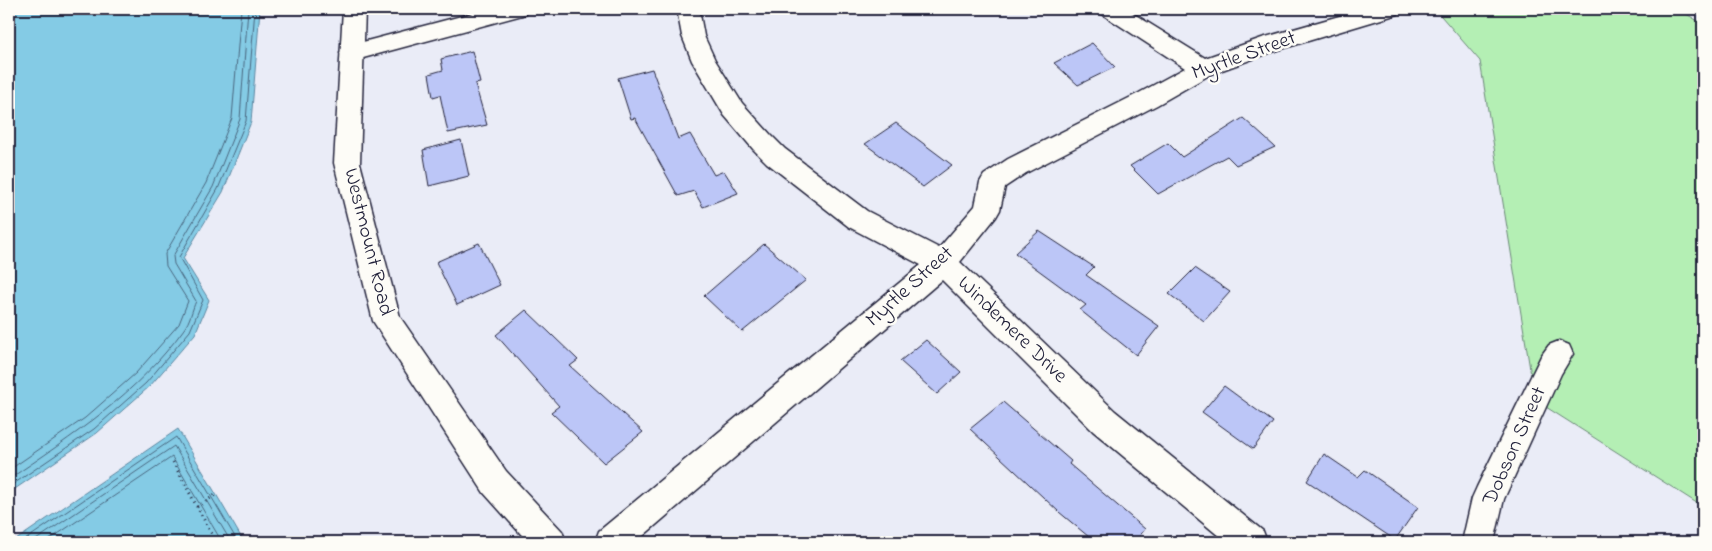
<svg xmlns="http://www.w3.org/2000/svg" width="1712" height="551" viewBox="0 0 1712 551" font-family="'Indie Flower',sans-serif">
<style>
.green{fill:#b4efb4;stroke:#6b8878}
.water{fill:#84cbe5;stroke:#5d87a1}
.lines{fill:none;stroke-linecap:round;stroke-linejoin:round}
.shore{stroke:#49667f;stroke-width:1}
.building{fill:#bcc6f7;stroke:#22223b}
.minor-casing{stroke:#22223b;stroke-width:3}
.secondary-casing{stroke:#22223b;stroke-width:3}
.path{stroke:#22223b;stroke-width:3;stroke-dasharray:1 4;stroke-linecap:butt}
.minor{fill:#fdfcf7;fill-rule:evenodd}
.secondary{fill:#fdfcf7;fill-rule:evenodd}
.labels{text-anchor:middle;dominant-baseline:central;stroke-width:5;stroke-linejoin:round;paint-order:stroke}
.street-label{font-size:21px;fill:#22223b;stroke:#fdfcf7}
</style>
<rect width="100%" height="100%" fill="#eaecf7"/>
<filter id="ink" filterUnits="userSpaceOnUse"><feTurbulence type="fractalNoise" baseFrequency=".02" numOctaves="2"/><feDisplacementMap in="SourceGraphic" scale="10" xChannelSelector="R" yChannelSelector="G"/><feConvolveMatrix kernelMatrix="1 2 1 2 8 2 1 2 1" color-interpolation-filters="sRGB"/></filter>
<g filter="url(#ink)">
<polygon class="green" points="1435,9 1678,9 1703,24 1703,507 1535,400 1480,61"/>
<g class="water">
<polygon points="9,9 260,9 251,122 223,192 183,258 209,300 195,334 150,386 97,433 9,493"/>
<polygon points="178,429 244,542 13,542"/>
</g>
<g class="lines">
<g class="shore">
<polyline points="9,470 85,418 136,373 179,324 188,301 166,266 165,254 206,183 232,118 241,9"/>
<path d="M9,479C73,436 138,393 184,329C190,321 192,310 196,301L174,264L173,256L213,187L240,119L248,9"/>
<polyline points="9,487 94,429 146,383 190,331 203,300 179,257 218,189 246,121 255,9"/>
<polyline points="22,542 176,437 238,542"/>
<polyline points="33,542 174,446 231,542"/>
<polyline points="46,542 172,457 222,542"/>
</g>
</g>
<g class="building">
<polygon points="1092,43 1115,67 1078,85 1054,63"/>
<polygon points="472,51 480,83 475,84 487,125 448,133 440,95 433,97 429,74 443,70 441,59"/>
<polygon points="652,69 678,139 690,134 714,175 724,171 738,193 703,207 694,191 678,196 635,118 631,119 618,78"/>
<polygon points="1243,118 1275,147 1236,165 1227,156 1158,194 1130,166 1168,143 1182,157"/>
<polygon points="896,123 952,165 923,187 865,144"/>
<polygon points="461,140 469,176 429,186 423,150"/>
<polygon points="1039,231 1094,267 1086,275 1159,326 1136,355 1080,310 1086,305 1015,253"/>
<polygon points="479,243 500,285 457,305 436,262"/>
<polygon points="764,244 806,280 742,332 704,296"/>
<polygon points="1195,268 1230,292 1204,321 1169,294"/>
<polygon points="526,310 578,360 570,366 643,432 604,463 551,412 559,406 496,335"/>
<polygon points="926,340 961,372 937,394 900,361"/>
<polygon points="1224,386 1273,422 1253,449 1202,412"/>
<polygon points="1003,402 1071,461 1069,464 1145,529 1135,542 1095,542 1059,512 970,429"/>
<polygon points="1324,454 1358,477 1365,470 1418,507 1395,540 1307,481"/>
</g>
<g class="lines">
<defs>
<g id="minor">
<polygon points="488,9 529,9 526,14 352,61 344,59 340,53 344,47"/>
<polygon points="677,9 699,9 704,36 715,60 742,103 771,135 785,149 867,211 939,248 975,206 980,182 984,175 1008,159 1139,93 1185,68 1102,14 1099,9 1126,9 1205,58 1262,38 1364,9 1401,9 1398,14 1278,50 1211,74 1157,105 1026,173 1005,187 1000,210 996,217 960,262 1115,411 1263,531 1267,542 1226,542 1093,431 942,280 636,542 595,542 599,531 921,265 849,227 767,163 753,149 724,115 692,61 682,36"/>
<polygon points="1559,341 1569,345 1573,354 1561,374 1504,499 1494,542 1462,542 1472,498 1477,487 1541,356 1549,345"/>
</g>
<polygon id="secondary" points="343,9 365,9 360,163 400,317 506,471 562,531 566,542 528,542 484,493 373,321 334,163"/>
</defs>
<use href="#minor" class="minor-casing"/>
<use href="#secondary" class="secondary-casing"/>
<g class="path">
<polyline points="173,462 216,542"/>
<polyline points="197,507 217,494"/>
</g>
<use href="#minor" class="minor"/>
<use href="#secondary" class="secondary"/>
</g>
</g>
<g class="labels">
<g class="street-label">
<text transform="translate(1244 56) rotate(-20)">Myrtle Street</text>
<text transform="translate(368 242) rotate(76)">Westmount Road</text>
<text transform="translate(910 287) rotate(-42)">Myrtle Street</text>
<text transform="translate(1012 330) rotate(44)">Windemere Drive</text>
<text transform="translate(1515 446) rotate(-66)">Dobson Street</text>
</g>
</g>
<rect width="1712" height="551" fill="none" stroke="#fdfcf7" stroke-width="30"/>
<rect x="15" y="15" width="1682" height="521" fill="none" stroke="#22223b" stroke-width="2" filter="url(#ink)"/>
</svg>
